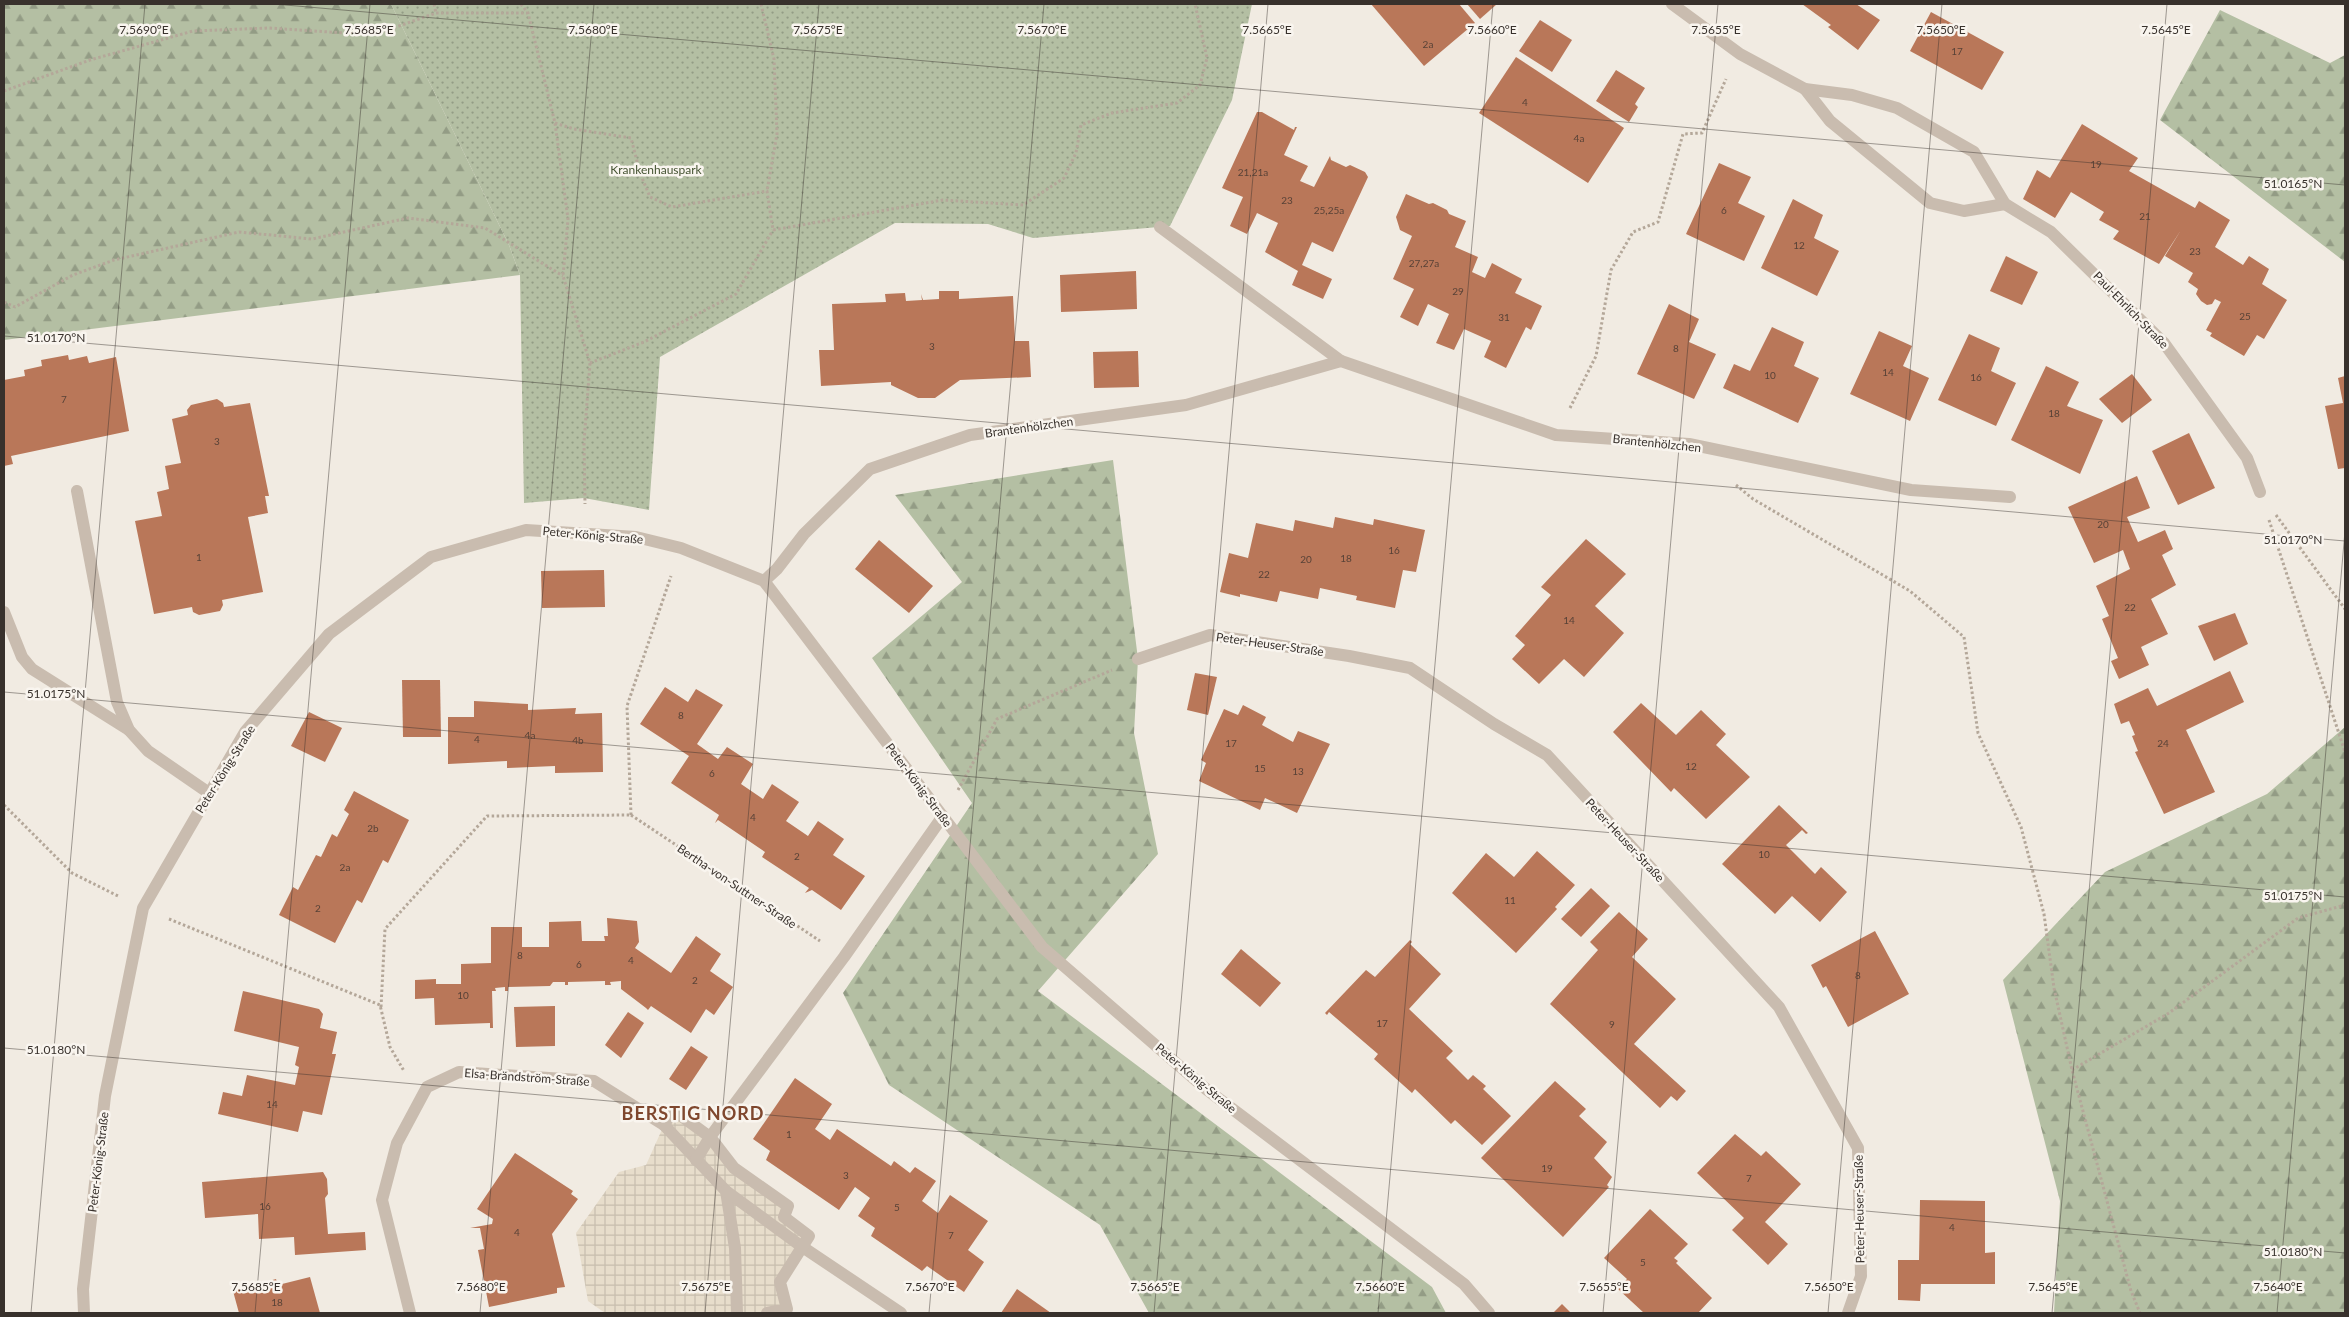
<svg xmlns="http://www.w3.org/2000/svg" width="2349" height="1317" viewBox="0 0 2349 1317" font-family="Lato,sans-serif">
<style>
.forest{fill:url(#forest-firs)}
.park{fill:url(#park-dots)}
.plaza{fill:url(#plaza-grid)}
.building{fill:#b97759}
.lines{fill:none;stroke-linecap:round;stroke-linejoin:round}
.path{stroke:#b4a799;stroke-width:3;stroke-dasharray:2.5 2.5;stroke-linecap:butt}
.service{stroke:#c9bcaf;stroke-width:12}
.minor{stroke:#c9bcaf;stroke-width:12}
.ticks{fill:none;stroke:#38312c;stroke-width:1;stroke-opacity:0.45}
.labels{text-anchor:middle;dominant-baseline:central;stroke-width:5;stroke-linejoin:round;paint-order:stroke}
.number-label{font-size:10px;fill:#584237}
.park-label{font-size:12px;fill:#465433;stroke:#f9f5ef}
.street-label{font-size:12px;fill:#38312c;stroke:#f9f5ef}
.district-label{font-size:18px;font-weight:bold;letter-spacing:1px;fill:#7f472e;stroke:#f9f5ef}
.ticks-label{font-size:12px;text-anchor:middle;fill:#38312c;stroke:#f9f5ef;stroke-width:5;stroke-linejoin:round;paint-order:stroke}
</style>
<defs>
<pattern id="forest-firs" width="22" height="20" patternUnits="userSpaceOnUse" patternTransform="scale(1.25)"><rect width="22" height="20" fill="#b4bfa3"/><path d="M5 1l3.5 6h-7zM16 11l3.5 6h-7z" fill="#939c85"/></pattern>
<pattern id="park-dots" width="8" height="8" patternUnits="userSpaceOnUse" patternTransform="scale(1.25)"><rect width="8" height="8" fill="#b4bfa3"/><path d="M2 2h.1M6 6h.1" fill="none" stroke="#939c85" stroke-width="1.8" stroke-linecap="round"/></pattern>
<pattern id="plaza-grid" width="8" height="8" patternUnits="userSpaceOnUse" patternTransform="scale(1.25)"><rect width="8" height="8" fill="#e7ddcb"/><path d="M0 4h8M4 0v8" fill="none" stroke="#c7beae"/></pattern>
</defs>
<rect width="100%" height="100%" fill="#f1ebe2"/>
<g class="forest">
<polygon points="4,4 391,4 509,245 520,275 4,340"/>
<polygon points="2220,10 2330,63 2345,55 2345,262 2160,120"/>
<polygon points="1113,460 1138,659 1134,733 1158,854 1038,991 1432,1287 1446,1313 1149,1313 1100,1225 889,1085 843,993 972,803 872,658 962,582 895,495"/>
<polygon points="2345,727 2345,1313 2054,1313 2060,1201 2003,980 2105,872 2267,794"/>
</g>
<polygon class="park" points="391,4 1252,4 1232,100 1170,226 1033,238 988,224 895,223 660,357 649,510 584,498 524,503 520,275 509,245"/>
<polygon class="plaza" points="673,1110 734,1168 788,1206 784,1217 809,1236 780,1282 787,1309 767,1313 605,1313 588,1301 576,1233 619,1172 646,1165 664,1125"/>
<g class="building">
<polygon points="1371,4 1459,4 1475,23 1424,66"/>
<polygon points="1467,4 1497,4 1480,19"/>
<polygon points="1802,4 1856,4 1880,20 1858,50 1828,27 1831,25"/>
<polygon points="1931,12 2004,52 1982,90 1910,51"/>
<polygon points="1540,20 1572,40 1552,72 1519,51"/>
<polygon points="1516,57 1624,128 1588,183 1479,113"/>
<polygon points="1616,70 1645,88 1635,104 1638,107 1629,122 1596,101"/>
<polygon points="1257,112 1262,112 1294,130 1295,127 1297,127 1284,155 1308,166 1300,181 1314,187 1330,156 1331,160 1346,167 1350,165 1365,172 1368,177 1333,252 1312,242 1302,265 1332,279 1323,299 1292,285 1298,271 1265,252 1278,223 1257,213 1247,234 1230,226 1243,197 1222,188"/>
<polygon points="2082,124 2138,158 2129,171 2195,208 2199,201 2230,220 2215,247 2243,265 2249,256 2269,269 2262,284 2287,300 2264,339 2257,335 2244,356 2210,336 2212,333 2206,330 2221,302 2215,299 2212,304 2207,305 2201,301 2196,294 2198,289 2188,282 2193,273 2165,256 2181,230 2159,264 2113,239 2119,231 2099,220 2104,212 2071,192 2055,218 2023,199 2037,170 2050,178"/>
<polygon points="1719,163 1751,177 1738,203 1765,216 1744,261 1686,234"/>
<polygon points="1406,194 1429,204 1433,203 1447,210 1449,214 1466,221 1455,247 1478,257 1472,272 1485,278 1492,263 1522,279 1515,293 1542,306 1531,330 1526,327 1506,368 1484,357 1491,341 1464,329 1454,350 1436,343 1449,314 1428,304 1418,326 1400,317 1414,289 1393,279 1412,236 1400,230 1396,217"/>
<polygon points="1793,199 1823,215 1814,238 1839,251 1817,296 1761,268"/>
<polygon points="2006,256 2038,272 2022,305 1990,291"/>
<polygon points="1136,271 1137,309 1061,312 1060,275"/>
<polygon points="939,291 959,291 959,299 1013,296 1015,341 1029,341 1031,377 960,380 935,398 918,398 891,385 891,382 821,386 819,350 834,350 832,304 886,302 885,294 905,293 906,301 922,300 921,294 923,300 939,299"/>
<polygon points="1669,304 1699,319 1689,342 1716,354 1694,399 1637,374"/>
<polygon points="1772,327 1804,342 1794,366 1819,378 1798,423 1723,388 1734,364 1750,371"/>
<polygon points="1879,331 1912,346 1903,366 1929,378 1910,421 1850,394"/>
<polygon points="1969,334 2000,348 1991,371 2016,383 1996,426 1938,400"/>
<polygon points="1138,351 1139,387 1094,388 1093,352"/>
<polygon points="68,355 69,360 87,356 89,363 116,357 129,431 11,456 13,464 4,466 4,380 25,376 24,370 42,366 41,360"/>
<polygon points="2046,366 2079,382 2067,406 2103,420 2080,474 2011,440"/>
<polygon points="2132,374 2152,400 2122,423 2099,399"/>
<polygon points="2345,376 2345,468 2338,469 2325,406 2343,403 2338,378"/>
<polygon points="217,399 223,403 224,407 250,403 269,496 265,496 268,513 248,517 263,592 222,600 223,605 220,611 199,615 193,612 192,607 154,614 135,521 162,516 157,492 169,489 165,466 181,463 172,419 188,415 187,410 191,405"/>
<polygon points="2189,433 2215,488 2178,505 2152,451"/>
<polygon points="2137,476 2150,508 2127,517 2138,542 2165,530 2173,549 2162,555 2176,585 2151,599 2168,634 2141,647 2149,665 2119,679 2111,661 2118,658 2102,619 2109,616 2096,586 2130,569 2123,550 2094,563 2068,507"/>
<polygon points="1335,517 1373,525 1374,519 1425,530 1416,572 1403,570 1395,608 1356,600 1357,596 1320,588 1318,599 1280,591 1277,602 1240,594 1240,597 1220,592 1229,553 1248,558 1256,523 1293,531 1295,520 1333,528"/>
<polygon points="1586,539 1626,574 1595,606 1624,633 1584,677 1564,659 1539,684 1512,659 1525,645 1515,636 1551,595 1541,587"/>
<polygon points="879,540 933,586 909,613 855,569"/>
<polygon points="604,570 605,607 542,608 541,571"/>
<polygon points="2235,613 2248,644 2214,661 2198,626"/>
<polygon points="2230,671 2244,702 2186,730 2215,792 2164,814 2135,752 2138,751 2132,736 2135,735 2129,721 2121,724 2114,704 2148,688 2157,706"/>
<polygon points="1195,673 1217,677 1208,715 1187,710"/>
<polygon points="402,680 440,680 441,737 403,737"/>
<polygon points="665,687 688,702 696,689 723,705 697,744 718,759 727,747 753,764 741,784 763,799 772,784 799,802 786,821 808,836 818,821 844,839 833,855 865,876 841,910 812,890 805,893 809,888 762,857 765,852 718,820 715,823 719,815 671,783 689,756 640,724"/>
<polygon points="474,701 528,704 528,710 576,708 575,714 602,713 603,772 555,773 555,766 507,768 507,761 448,764 448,717 474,717"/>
<polygon points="1641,703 1676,735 1701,710 1726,734 1716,745 1750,777 1706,819 1674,788 1671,792 1613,732"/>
<polygon points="1243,705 1266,717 1262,725 1293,742 1298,731 1330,744 1297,813 1265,798 1260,810 1199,781 1206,763 1201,760 1224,709 1238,715"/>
<polygon points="309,712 342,728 325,762 291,746"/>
<polygon points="354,791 409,820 388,863 383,860 362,903 357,900 335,943 279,915 293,887 298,890 316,855 321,857 332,834 337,837 349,814 344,810"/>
<polygon points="1779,805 1808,833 1806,834 1802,830 1786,845 1815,874 1821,867 1847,892 1820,922 1792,896 1775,914 1722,864"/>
<polygon points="1537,851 1575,885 1555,907 1557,909 1516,953 1452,893 1486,853 1514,877"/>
<polygon points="1591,888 1610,906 1581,937 1561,919"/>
<polygon points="1619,912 1648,939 1632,957 1676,999 1634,1044 1686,1091 1677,1101 1671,1096 1660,1108 1550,1004 1598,950 1590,942"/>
<polygon points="607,918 637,921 639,942 635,948 671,973 696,936 721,954 710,971 733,987 714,1015 706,1009 691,1033 651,1006 648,1010 646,1008 621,989 621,981 610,982 611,985 605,985 605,981 568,982 568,985 565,985 565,982 553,982 550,986 508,987 508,991 505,991 505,987 495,988 496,991 492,991 493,1028 490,1028 490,1023 435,1025 434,998 415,999 415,980 436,979 436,984 461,984 461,964 491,963 491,927 522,927 522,947 549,947 549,922 581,921 582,941 605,941 604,936 608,936"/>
<polygon points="1875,931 1909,994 1848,1027 1826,986 1823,988 1811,965"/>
<polygon points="1410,940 1412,942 1410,944 1441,974 1409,1009 1453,1051 1446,1058 1468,1080 1473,1075 1486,1086 1483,1089 1511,1116 1482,1145 1455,1120 1451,1124 1415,1089 1412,1093 1374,1059 1378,1054 1329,1012 1327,1015 1325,1013 1366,970 1375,977"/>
<polygon points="1241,949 1281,983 1260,1007 1221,974"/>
<polygon points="243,991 319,1009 323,1014 320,1028 337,1032 332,1054 336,1054 322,1115 303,1111 298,1132 218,1114 223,1092 242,1096 247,1075 295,1085 299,1067 295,1065 299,1047 234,1031"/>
<polygon points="555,1006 555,1046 516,1047 514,1007"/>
<polygon points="628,1012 644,1023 621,1058 605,1045"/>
<polygon points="691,1046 708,1057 686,1090 669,1079"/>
<polygon points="795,1078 832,1104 815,1129 830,1140 837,1129 891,1166 894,1161 910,1173 915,1167 936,1181 922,1201 938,1213 950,1195 988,1221 968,1250 984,1262 964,1292 927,1266 922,1271 871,1236 875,1228 858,1216 870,1198 855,1187 839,1210 766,1160 770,1151 753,1139"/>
<polygon points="1555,1081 1586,1109 1579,1116 1607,1142 1594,1158 1612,1177 1607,1185 1609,1187 1563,1237 1481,1158"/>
<polygon points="1735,1134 1761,1156 1766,1151 1801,1184 1765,1222 1788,1244 1768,1265 1732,1230 1744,1218 1697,1173"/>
<polygon points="515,1153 573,1191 571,1194 578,1199 552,1234 565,1287 557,1288 557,1293 489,1307 478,1250 484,1249 480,1228 470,1228 492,1224 493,1219 477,1209"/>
<polygon points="323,1172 327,1179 328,1194 325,1198 328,1234 365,1232 366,1250 295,1255 294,1237 259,1239 258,1214 205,1218 202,1182"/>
<polygon points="1920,1200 1985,1201 1985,1253 1995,1252 1995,1284 1921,1284 1920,1301 1898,1300 1898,1260 1919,1260"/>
<polygon points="1650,1209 1688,1244 1674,1258 1678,1261 1676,1263 1712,1298 1698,1313 1644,1313 1618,1289 1627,1279 1604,1258"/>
<polygon points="310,1277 320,1313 239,1313 233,1291 276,1279 278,1285"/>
<polygon points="1017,1289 1051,1313 1001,1313"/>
<polygon points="1562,1304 1571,1313 1553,1313"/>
</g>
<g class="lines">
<g class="path">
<polyline points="434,4 436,13"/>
<polyline points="521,4 528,13 555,123 568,219 563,276 590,363 584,442 585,504"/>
<polyline points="761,4 774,59 777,134 767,191"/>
<polyline points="4,91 90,60 193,31 269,28 344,33 382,32 436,13 527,13"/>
<polyline points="555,123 574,129 631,138 640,173 650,197 672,207 767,191 773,230 943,200 1023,205 1064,178 1076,153 1081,125 1112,113 1177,103 1200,85 1207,58 1195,4"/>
<polyline points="4,302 15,307 73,275 114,260 239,232 312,239 408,218 485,228 563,276"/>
<polyline points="590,363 644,342 736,294 773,230"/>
<polyline points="1570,408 1596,356 1611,270 1633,232 1658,222 1683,134 1702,133 1726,79"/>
<polyline points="1736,485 1753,499 1910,591 1964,637 1978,733 2021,827 2044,914 2054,988 2072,1070 2131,1291 2140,1313"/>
<polyline points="2276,515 2345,609"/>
<polyline points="2269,520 2345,752"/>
<polyline points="958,790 997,719 1112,670"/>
<polyline points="4,805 72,873 118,896"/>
<polyline points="631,815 627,706 671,576"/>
<polyline points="631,815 820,941"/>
<polyline points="169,919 380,1005 390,1047 404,1071"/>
<polyline points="381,1007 385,929 487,816 631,815"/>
<polyline points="2072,1070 2169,1013 2298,918 2345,905"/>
</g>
<g class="service">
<polyline points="77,491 117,702 129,730 148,751 209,793"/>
<polyline points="4,612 22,657 32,669 129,730"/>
</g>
<g class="minor">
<polyline points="1672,4 1740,54 1805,89 1852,95 1897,108 1974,152 2005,204 2051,232 2164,343 2247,458 2260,492"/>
<polyline points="1805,89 1830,121 1930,203 1964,211 2005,204"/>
<polyline points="1160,227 1341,361"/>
<polyline points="764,581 777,569 804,534 870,469 970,435 1186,405 1341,361 1556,435 1689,444 1911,490 2010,497"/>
<polyline points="1138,659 1210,635 1349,656 1410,668 1494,724 1547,755 1779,1007 1858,1148 1861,1276 1848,1313"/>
<polyline points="664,1125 726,1191 735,1248 737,1313"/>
<polyline points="696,1160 710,1137 844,957 943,816"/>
<polyline points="726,1191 801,1246 901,1313"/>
<polyline points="84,1313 83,1289 105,1096 143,908 245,732 329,634 431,557 526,530 636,537 681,548 764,581 1042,947 1206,1089 1464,1284 1489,1313"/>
<polyline points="410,1313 382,1200 397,1143 427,1087 459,1072 594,1081 664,1125 673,1110 710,1137 734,1168 788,1206 784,1217 809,1236 780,1282 787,1309 767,1313"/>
</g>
</g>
<path class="ticks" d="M274,4L2345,185M4,336L2345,541M4,692L2345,897M4,1048L2345,1253M31,1313L145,4M255,1313L370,4M480,1313L594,4M705,1313L819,4M929,1313L1044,4M1154,1313L1268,4M1378,1313L1493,4M1603,1313L1718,4M1828,1313L1942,4M2052,1313L2167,4M2277,1313L2345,531"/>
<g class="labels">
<g class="number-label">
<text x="1428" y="44">2a</text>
<text x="1957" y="51">17</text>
<text x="1525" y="102">4</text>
<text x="1579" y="138">4a</text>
<text x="2096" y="164">19</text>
<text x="1253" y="172">21,21a</text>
<text x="1287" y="200">23</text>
<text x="1329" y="210">25,25a</text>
<text x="1724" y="210">6</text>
<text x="2145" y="216">21</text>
<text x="1799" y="245">12</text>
<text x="2195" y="251">23</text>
<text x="1424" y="263">27,27a</text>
<text x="1458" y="291">29</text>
<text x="2245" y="316">25</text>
<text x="1504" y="317">31</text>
<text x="932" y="346">3</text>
<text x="1676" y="348">8</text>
<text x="1888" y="372">14</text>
<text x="1770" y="375">10</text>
<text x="1976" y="377">16</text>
<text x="64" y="399">7</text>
<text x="2054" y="413">18</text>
<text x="217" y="441">3</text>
<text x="2103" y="524">20</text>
<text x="1394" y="550">16</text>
<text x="199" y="557">1</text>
<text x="1346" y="558">18</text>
<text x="1306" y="559">20</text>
<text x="1264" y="574">22</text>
<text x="2130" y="607">22</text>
<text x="1569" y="620">14</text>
<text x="681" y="715">8</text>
<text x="530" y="735">4a</text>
<text x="477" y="739">4</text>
<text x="578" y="740">4b</text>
<text x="1231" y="743">17</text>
<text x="2163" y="743">24</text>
<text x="1691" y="766">12</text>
<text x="1260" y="768">15</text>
<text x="1298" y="771">13</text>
<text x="712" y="773">6</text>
<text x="753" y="817">4</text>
<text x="373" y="828">2b</text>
<text x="1764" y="854">10</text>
<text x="797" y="856">2</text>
<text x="345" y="867">2a</text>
<text x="1510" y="900">11</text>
<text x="318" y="908">2</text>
<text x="520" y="955">8</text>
<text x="631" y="960">4</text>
<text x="579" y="964">6</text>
<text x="1858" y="975">8</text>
<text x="695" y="980">2</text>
<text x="463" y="995">10</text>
<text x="1382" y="1023">17</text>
<text x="1612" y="1024">9</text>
<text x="272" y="1104">14</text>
<text x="789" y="1134">1</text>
<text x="1547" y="1168">19</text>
<text x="846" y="1175">3</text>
<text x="1749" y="1178">7</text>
<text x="265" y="1206">16</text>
<text x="897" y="1207">5</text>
<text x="1952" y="1227">4</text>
<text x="517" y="1232">4</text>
<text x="951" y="1235">7</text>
<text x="1643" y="1262">5</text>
<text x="277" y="1302">18</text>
</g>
<g class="park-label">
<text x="656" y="169">Krankenhauspark</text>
</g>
<g class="street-label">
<text transform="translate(2131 310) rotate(46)">Paul-Ehrlich-Straße</text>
<text transform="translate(1029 427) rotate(-8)">Brantenhölzchen</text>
<text transform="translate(1657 443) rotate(6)">Brantenhölzchen</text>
<text transform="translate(593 535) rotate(5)">Peter-König-Straße</text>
<text transform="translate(1270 644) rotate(8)">Peter-Heuser-Straße</text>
<text transform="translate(225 769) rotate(-58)">Peter-König-Straße</text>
<text transform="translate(919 785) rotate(53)">Peter-König-Straße</text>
<text transform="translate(1625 840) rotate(47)">Peter-Heuser-Straße</text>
<text transform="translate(737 886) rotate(34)">Bertha-von-Suttner-Straße</text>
<text transform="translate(527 1077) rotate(4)">Elsa-Brändström-Straße</text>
<text transform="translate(1196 1078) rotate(40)">Peter-König-Straße</text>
<text transform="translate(98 1162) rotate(-83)">Peter-König-Straße</text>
<text transform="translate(1859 1209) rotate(-91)">Peter-Heuser-Straße</text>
</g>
<g class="district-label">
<text x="693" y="1113">BERSTIG NORD</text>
</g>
</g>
<g class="ticks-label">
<text x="144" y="34">7.5690°E</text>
<text x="369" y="34">7.5685°E</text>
<text x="593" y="34">7.5680°E</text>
<text x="818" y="34">7.5675°E</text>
<text x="1042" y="34">7.5670°E</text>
<text x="1267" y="34">7.5665°E</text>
<text x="1492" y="34">7.5660°E</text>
<text x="1716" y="34">7.5655°E</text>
<text x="1941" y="34">7.5650°E</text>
<text x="2166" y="34">7.5645°E</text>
<text x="2293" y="188">51.0165°N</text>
<text x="56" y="342">51.0170°N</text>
<text x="2293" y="544">51.0170°N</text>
<text x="56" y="698">51.0175°N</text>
<text x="2293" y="900">51.0175°N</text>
<text x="56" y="1054">51.0180°N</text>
<text x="2293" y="1256">51.0180°N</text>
<text x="256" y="1291">7.5685°E</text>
<text x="481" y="1291">7.5680°E</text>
<text x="706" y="1291">7.5675°E</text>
<text x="930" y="1291">7.5670°E</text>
<text x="1155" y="1291">7.5665°E</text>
<text x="1380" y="1291">7.5660°E</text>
<text x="1604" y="1291">7.5655°E</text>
<text x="1829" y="1291">7.5650°E</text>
<text x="2053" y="1291">7.5645°E</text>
<text x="2278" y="1291">7.5640°E</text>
</g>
<rect width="2349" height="1317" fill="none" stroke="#38312c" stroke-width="10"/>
</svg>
